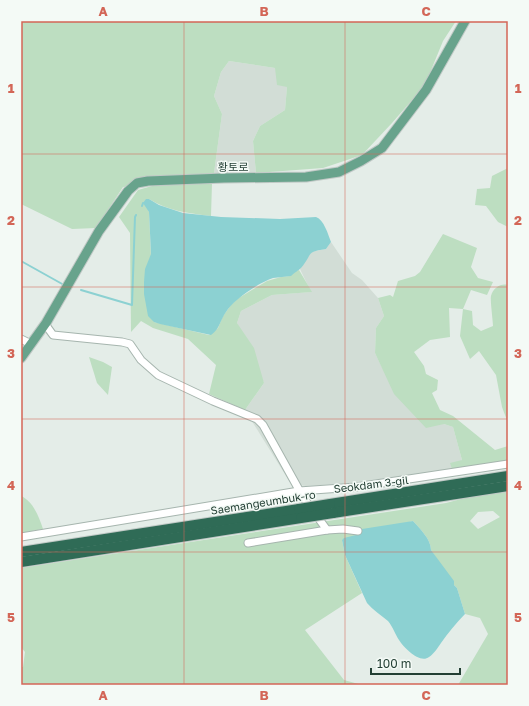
<svg xmlns="http://www.w3.org/2000/svg" width="529" height="706" viewBox="0 0 529 706" font-family="'Golos Text','Noto Sans KR',sans-serif">
<style>
.built{fill:#d2ddd6}
.green{fill:#bddec1;fill-rule:evenodd}
.water{fill:#8cd1d2}
.lines{fill:none;stroke-linecap:round;stroke-linejoin:round}
.stream{stroke:#8cd1d2;stroke-width:2}
.minor-casing{stroke:#a6b5ae;stroke-width:9}
.major-casing{stroke:#c1c9c6;stroke-width:11}
.highway-casing{stroke:#c1c9c6;stroke-width:12}
.minor{stroke:#fff;stroke-width:7}
.major{stroke:#68a38c;stroke-width:9}
.highway{stroke:#2f6b56;stroke-width:10}
.highway-bridge-casing{stroke:#c1c9c6;stroke-width:12;stroke-linecap:butt}
.highway-bridge{stroke:#2f6b56;stroke-width:10}
.grid{fill:none;stroke:#d36657;stroke-width:1;stroke-opacity:0.55}
.labels{text-anchor:middle;dominant-baseline:central;stroke-width:3;stroke-linejoin:round;paint-order:stroke}
.street-label{font-size:11px;fill:#233f34;stroke:#f4faf6}
.neatline{fill:none;stroke:#d36657;stroke-width:1.5}
.grid-label{font-size:13px;text-anchor:middle;font-weight:bold;fill:#d36657}
</style>
<rect width="100%" height="100%" fill="#e4ede8"/>
<g class="built">
<polygon points="229,61 275,68 287,87 285,110 260,126 253,141 256,173 214,173 222,114 214,96 221,72"/>
<polygon points="331,242 352,273 362,280 378,298 384,316 376,328 375,353 384,371 444,424 453,427 462,460 452,469 352,483 306,486 291,484 245,410 264,383 237,323 241,311 272,295 311,292 300,269 310,253 315,251 326,249"/>
</g>
<g class="green">
<polygon points="21,21 456,21 443,41 425,85 392,123 362,155 323,168 256,173 253,141 260,126 285,110 287,87 277,85 275,68 229,61 221,72 214,96 222,114 214,173 123,187 96,228 72,229 21,204"/>
<polygon points="508,168 508,227 498,222 486,206 475,205 477,189 490,188 492,176"/>
<path d="M212,183L211,216C188,213 168,211 149,199L148,209L149,212L154,322L209,335L218,328L223,316L231,305L237,299L267,281L281,277L290,276L295,271L299,270L312,292L272,295L241,311L237,323L254,348L264,383L245,410L209,394L216,365L188,339L153,328L141,321L131,332L130,233L119,217L138,190L152,186Z"/>
<path d="M443,234L477,248L471,267L478,278L493,282L487,295L471,290L463,309L472,311L473,325L481,331L493,326C493,321 490,300 491,296C493,288 501,283 508,285V423L502,407L496,375L479,351L470,359L460,336L463,309L449,308L450,337L430,340L414,352L424,366L426,374L438,380L437,390L432,393L440,410L453,416L495,450L508,446V460L452,469L450,463L462,460L453,427L444,424L426,428L394,394L375,353L376,328L384,316L378,298L390,295L393,297L398,281L415,276L420,272Z"/>
<polygon points="89,357 103,362 112,367 108,395 97,383"/>
<path d="M508,492V685H458L488,634L480,618L465,614L457,588L454,585L431,550C431,539 420,529 413,521L342,540L345,555L362,593L305,630L344,680L362,685H21V667H23L25,652L21,647V568L446,503L480,494ZM493,511L500,517L478,529L470,521L478,512Z"/>
<path d="M21,496C33,501 39,517 43,529L21,533Z"/>
</g>
<g class="water">
<path d="M146,199H149L159,205L183,213L221,217L280,219L316,217C324,220 328,234 331,242L326,249C305,252 313,254 301,268C298,271 295,272 291,276C285,277 279,277 273,278C260,282 233,300 226,312C220,320 220,329 211,335L160,324L154,322L148,316L144,294V282L145,269L151,254L149,212L143,203Z"/>
<path d="M413,521C420,529 431,539 431,550L454,581V585L457,588L465,614C456,623 448,633 441,643C438,647 434,654 429,657C420,664 404,648 399,640C395,634 393,627 388,621C381,615 373,610 367,603L345,555L342,540L344,538L360,534L362,529Z"/>
</g>
<g class="lines">
<g class="stream">
<polyline points="142,206 143,203"/>
<polyline points="21,261 64,285"/>
<polyline points="81,290 132,305 135,217 136,215"/>
</g>
<defs>
<g id="minor">
<polyline points="45,324 53,335 122,342 130,344 141,360 158,375 213,401 257,419 263,425 303,497 327,530 248,543"/>
<polyline points="21,339 31,344"/>
<polyline points="327,530 343,529 358,531"/>
<polyline points="21,537 299,491 356,487 508,464"/>
</g>
<polyline id="major" points="21,358 46,323 99,231 128,191 137,183 148,181 224,178 306,177 339,172 361,161 382,148 426,90 465,21"/>
<g id="highway">
<polyline points="330,504 508,476"/>
<polyline points="333,513 508,486"/>
<polyline points="21,552 299,509"/>
<polyline points="21,562 301,518"/>
</g>
</defs>
<use href="#minor" class="minor-casing"/>
<use href="#major" class="major-casing"/>
<use href="#highway" class="highway-casing"/>
<use href="#minor" class="minor"/>
<use href="#major" class="major"/>
<use href="#highway" class="highway"/>
<defs>
<g id="highway-bridge">
<polyline points="299,509 330,504"/>
<polyline points="301,518 333,513"/>
</g>
</defs>
<use href="#highway-bridge" class="highway-bridge-casing"/>
<use href="#highway-bridge" class="highway-bridge"/>
</g>
<path class="grid" d="M184,21V685M345,21V685M21,154H508M21,287H508M21,419H508M21,552H508"/>
<g class="labels">
<g class="street-label">
<text x="233" y="166">황토로</text>
<text transform="translate(371 484) rotate(-7)">Seokdam 3-gil</text>
<text transform="translate(263 502) rotate(-9)">Saemangeumbuk-ro</text>
</g>
</g>
<rect width="529" height="706" fill="none" stroke="#f4faf6" stroke-width="44"/>
<path d="M371 668v6h89v-6" fill="none" stroke="#233f34" stroke-width="2"/>
<text x="377" y="668" font-size="12" fill="#233f34" stroke="#f4faf6" stroke-width="3" paint-order="stroke">100 m</text>
<rect x="22" y="22" width="485" height="662" class="neatline"/>
<g class="grid-label">
<text x="103" y="16">A</text>
<text x="264" y="16">B</text>
<text x="426" y="16">C</text>
<text x="11" y="93">1</text>
<text x="518" y="93">1</text>
<text x="11" y="225">2</text>
<text x="518" y="225">2</text>
<text x="11" y="358">3</text>
<text x="518" y="358">3</text>
<text x="11" y="490">4</text>
<text x="518" y="490">4</text>
<text x="11" y="622">5</text>
<text x="518" y="622">5</text>
<text x="103" y="700">A</text>
<text x="264" y="700">B</text>
<text x="426" y="700">C</text>
</g>
</svg>
